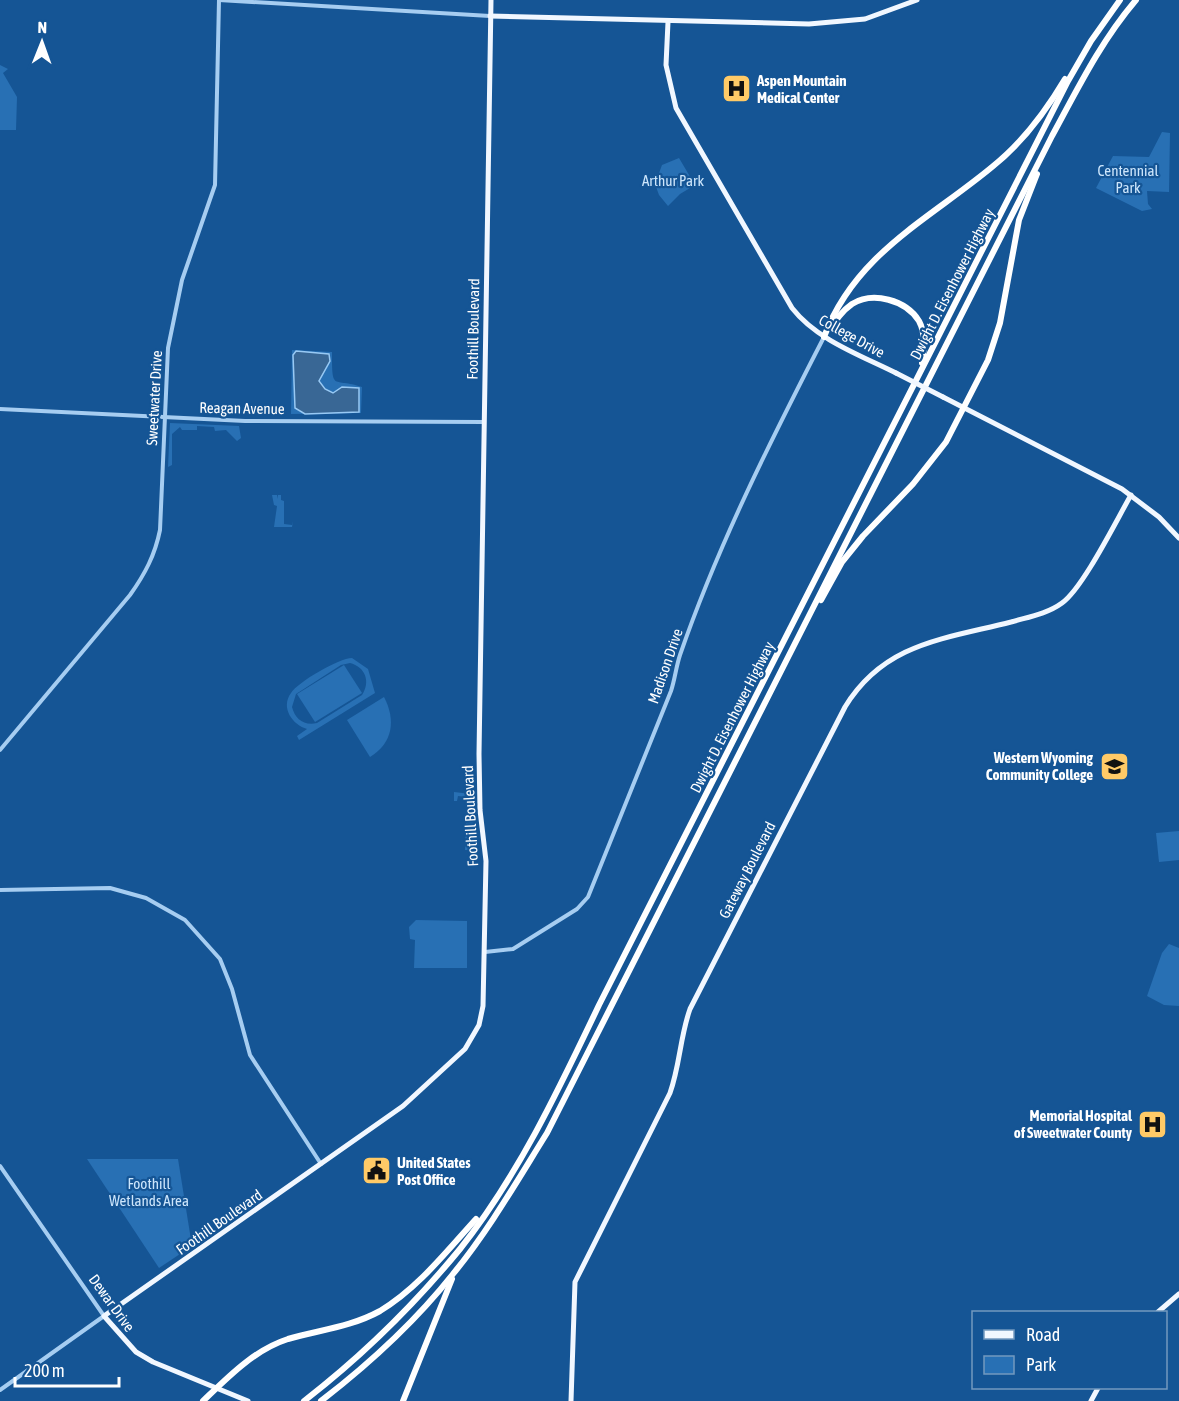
<svg xmlns="http://www.w3.org/2000/svg" width="1179" height="1401" viewBox="0 0 1179 1401" font-family="'Asap Condensed',sans-serif">
<style>
.green{fill:#2870b4;fill-rule:evenodd}
.water{fill:#396795;stroke:#98c9f4;stroke-width:1.5}
.lines{fill:none;stroke-linecap:round;stroke-linejoin:round}
.minor{stroke:#a6cdf1;stroke-width:4}
.major{stroke:#f1f7ff;stroke-width:5}
.highway{stroke:#fff;stroke-width:6}
.major-bridge{stroke:#f1f7ff;stroke-width:5}
.labels{text-anchor:middle;dominant-baseline:central;stroke-width:4.5;stroke-linejoin:round;paint-order:stroke}
.poi-label{font-size:15px;font-weight:bold;fill:#fff;stroke:#155595;text-anchor:start}
.park-label{font-size:15px;fill:#cde6fc;stroke:#155595}
.street-label{font-size:15px;fill:#fff;stroke:#155595}
</style>
<rect width="100%" height="100%" fill="#155595"/>
<g class="green">
<polygon points="0,65 8,69 3,73 17,97 16,130 0,130"/>
<polygon points="1162,132 1170,133 1169,192 1147,191 1148,204 1152,209 1142,211 1096,188 1113,156 1149,157"/>
<polygon points="679,158 695,185 680,194 668,206 659,195 655,184 662,165"/>
<path d="M292,350L332,352C332,393 333,377 362,387L361,413L291,414Z"/>
<polygon points="170,423 239,426 241,438 237,441 226,430 215,431 214,427 197,426 197,430 182,430 180,427 172,434 172,465 168,467"/>
<polygon points="272,495 277,495 277,499 278,495 281,495 281,500 284,501 284,524 292,525 293,521 292,527 274,527 277,506 274,505"/>
<path d="M352,658L368,669L375,693L299,740L297,736L307,729C293,725 280,708 291,693C298,682 339,658 352,658ZM350,663C365,667 371,681 362,695L317,723C304,726 295,719 292,707L296,694L341,665Z"/>
<polygon points="344,665 362,693 315,722 297,694"/>
<path d="M384,697C396,720 393,743 370,757L347,720Z"/>
<polygon points="454,792 471,794 478,845 475,850 465,850 467,797 458,796 457,801 454,801"/>
<polygon points="1179,831 1179,860 1159,862 1156,833"/>
<polygon points="416,920 467,921 467,968 414,968 415,940 410,939 409,927"/>
<polygon points="1169,944 1179,948 1179,1006 1164,1005 1147,996 1162,953"/>
<polygon points="87,1159 178,1159 192,1246 159,1268"/>
</g>
<polygon class="water" points="296,351 329,354 330,361 319,381 325,389 333,393 342,387 359,388 359,412 305,414 295,408 293,355"/>
<g class="lines">
<g class="minor">
<polyline points="219,0 490,16"/>
<polyline points="0,409 245,421 484,422"/>
<path d="M0,750L130,595C145,574 155,555 160,530L168,348L182,280L215,185L219,0"/>
<polyline points="0,890 110,888 146,898 185,920 220,959 232,989 250,1055 321,1164"/>
<path d="M485,952L513,949L577,909L588,897L671,691C675,679 676,667 680,655C718,545 771,440 824,337"/>
<polyline points="0,1166 104,1316 0,1390"/>
</g>
<g class="major">
<polyline points="490,16 809,24 865,19 917,0"/>
<path d="M668,22L666,65L676,108L792,308C817,340 860,355 896,373"/>
<polyline points="943,397 1122,489 1159,517 1179,538"/>
<polyline points="1158,1312 1179,1294"/>
<polyline points="248,1401 153,1362 136,1352 104,1316 403,1106 465,1049 479,1025 483,1006 486,861 480,810 479,754 491,0"/>
<path d="M571,1401L575,1282L670,1093C680,1065 680,1037 690,1009L845,707C884,643 944,639 1011,622C1028,617 1047,614 1062,603C1083,588 1116,521 1131,495"/>
<polyline points="1091,1401 1098,1388"/>
</g>
<g class="highway">
<path d="M830,329C836,320 842,311 852,304C873,291 906,300 919,321C926,334 924,349 922,363"/>
<path d="M824,337C855,254 928,220 992,167C1021,144 1046,111 1065,79"/>
<polyline points="821,600 842,562 863,536 913,484 946,442 988,360 1000,323 1019,220 1037,174"/>
<path d="M203,1401C228,1377 254,1350 288,1339C319,1330 351,1327 380,1311C418,1288 446,1252 476,1219"/>
<path d="M304,1401C361,1357 414,1305 460,1249C518,1176 559,1089 599,1005L1068,81L1091,41L1120,0"/>
<path d="M321,1401C369,1364 415,1322 453,1274C489,1230 517,1181 547,1133L1052,136C1078,88 1101,41 1136,0"/>
<polyline points="403,1401 452,1279"/>
</g>
<polyline class="major-bridge" points="896,373 943,397"/>
</g>
<defs>
<symbol id="hospital-square" viewBox="-11 -11 22 22"><rect x="-9" y="-9" width="18" height="18" rx="4" fill="#ffca67" stroke="#155595"/><path d="M-5-5h3v3.5h4V-5h3V5h-3V1.5h-4V5h-3Z" fill="#111"/></symbol>
<symbol id="university-square" viewBox="-11 -11 22 22"><rect x="-9" y="-9" width="18" height="18" rx="4" fill="#ffca67" stroke="#155595"/><path d="M0-5L7-2L0 1L-7-2ZM-4 1L0 2.5L4 1V4Q0 6-4 4Z" fill="#111"/></symbol>
<symbol id="civic-square" viewBox="-11 -11 22 22"><rect x="-9" y="-9" width="18" height="18" rx="4" fill="#ffca67" stroke="#155595"/><path d="M-.6-6.5H3V-4.5H.6V-3L4-1V1h2V6H-6V1h2V-1L-.6-3ZM-1.2 2.5V6h2.4V2.5Z" fill="#111"/></symbol>
</defs>
<g fill-rule="evenodd">
<use href="#hospital-square" x="720" y="72" width="33" height="33"/>
<use href="#university-square" x="1098" y="750" width="33" height="33"/>
<use href="#hospital-square" x="1136" y="1108" width="33" height="33"/>
<use href="#civic-square" x="360" y="1154" width="33" height="33"/>
</g>
<g class="labels">
<g class="poi-label">
<text x="757" y="80">Aspen Mountain<tspan x="757" dy="17">Medical Center</tspan></text>
<text x="1093" y="757" text-anchor="end">Western Wyoming<tspan x="1093" dy="17">Community College</tspan></text>
<text x="1132" y="1115" text-anchor="end">Memorial Hospital<tspan x="1132" dy="17">of Sweetwater County</tspan></text>
<text x="397" y="1162">United States<tspan x="397" dy="17">Post Office</tspan></text>
</g>
<g class="park-label">
<text x="1128" y="170">Centennial<tspan x="1128" dy="17">Park</tspan></text>
<text x="673" y="180">Arthur Park</text>
<text x="149" y="1183">Foothill<tspan x="149" dy="17">Wetlands Area</tspan></text>
</g>
<g class="street-label">
<text transform="translate(952 284) rotate(-63)">Dwight D. Eisenhower Highway</text>
<text transform="translate(473 329) rotate(-89)">Foothill Boulevard</text>
<text transform="translate(852 336) rotate(29)">College Drive</text>
<text transform="translate(154 398) rotate(-87)">Sweetwater Drive</text>
<text transform="translate(242 408) rotate(1)">Reagan Avenue</text>
<text transform="translate(665 666) rotate(-71)">Madison Drive</text>
<text transform="translate(732 717) rotate(-63)">Dwight D. Eisenhower Highway</text>
<text transform="translate(470 816) rotate(-93)">Foothill Boulevard</text>
<text transform="translate(747 870) rotate(-63)">Gateway Boulevard</text>
<text transform="translate(219 1222) rotate(-35)">Foothill Boulevard</text>
<text transform="translate(112 1303) rotate(54)">Dewar Drive</text>
</g>
</g>
<rect x="972" y="1311" width="195" height="78" fill="#155595" stroke="#7399bf" stroke-width="1.5"/>
<rect x="984" y="1330" width="30" height="9" fill="#f1f7ff" stroke="#7399bf" stroke-width="1.5"/>
<text x="1026" y="1341" font-size="18" fill="#ffffff">Road</text>
<rect x="984" y="1356" width="30" height="18" fill="#2870b4" stroke="#7399bf" stroke-width="1.5"/>
<text x="1026" y="1371" font-size="18" fill="#ffffff">Park</text>
<g transform="translate(42 42) rotate(1)" stroke="#155595" stroke-width="4.5" paint-order="stroke">
<path d="M0-4.5L10 22L0 15L-10 22Z" fill="#ffffff"/>
<text y="-9" font-size="16" font-weight="bold" text-anchor="middle" fill="#ffffff">N</text>
</g>
<path d="M15 1377v9h104v-9" fill="none" stroke="#ffffff" stroke-width="3"/>
<text x="24" y="1377" font-size="18" fill="#ffffff" stroke="#155595" stroke-width="4.5" paint-order="stroke">200 m</text>
</svg>
